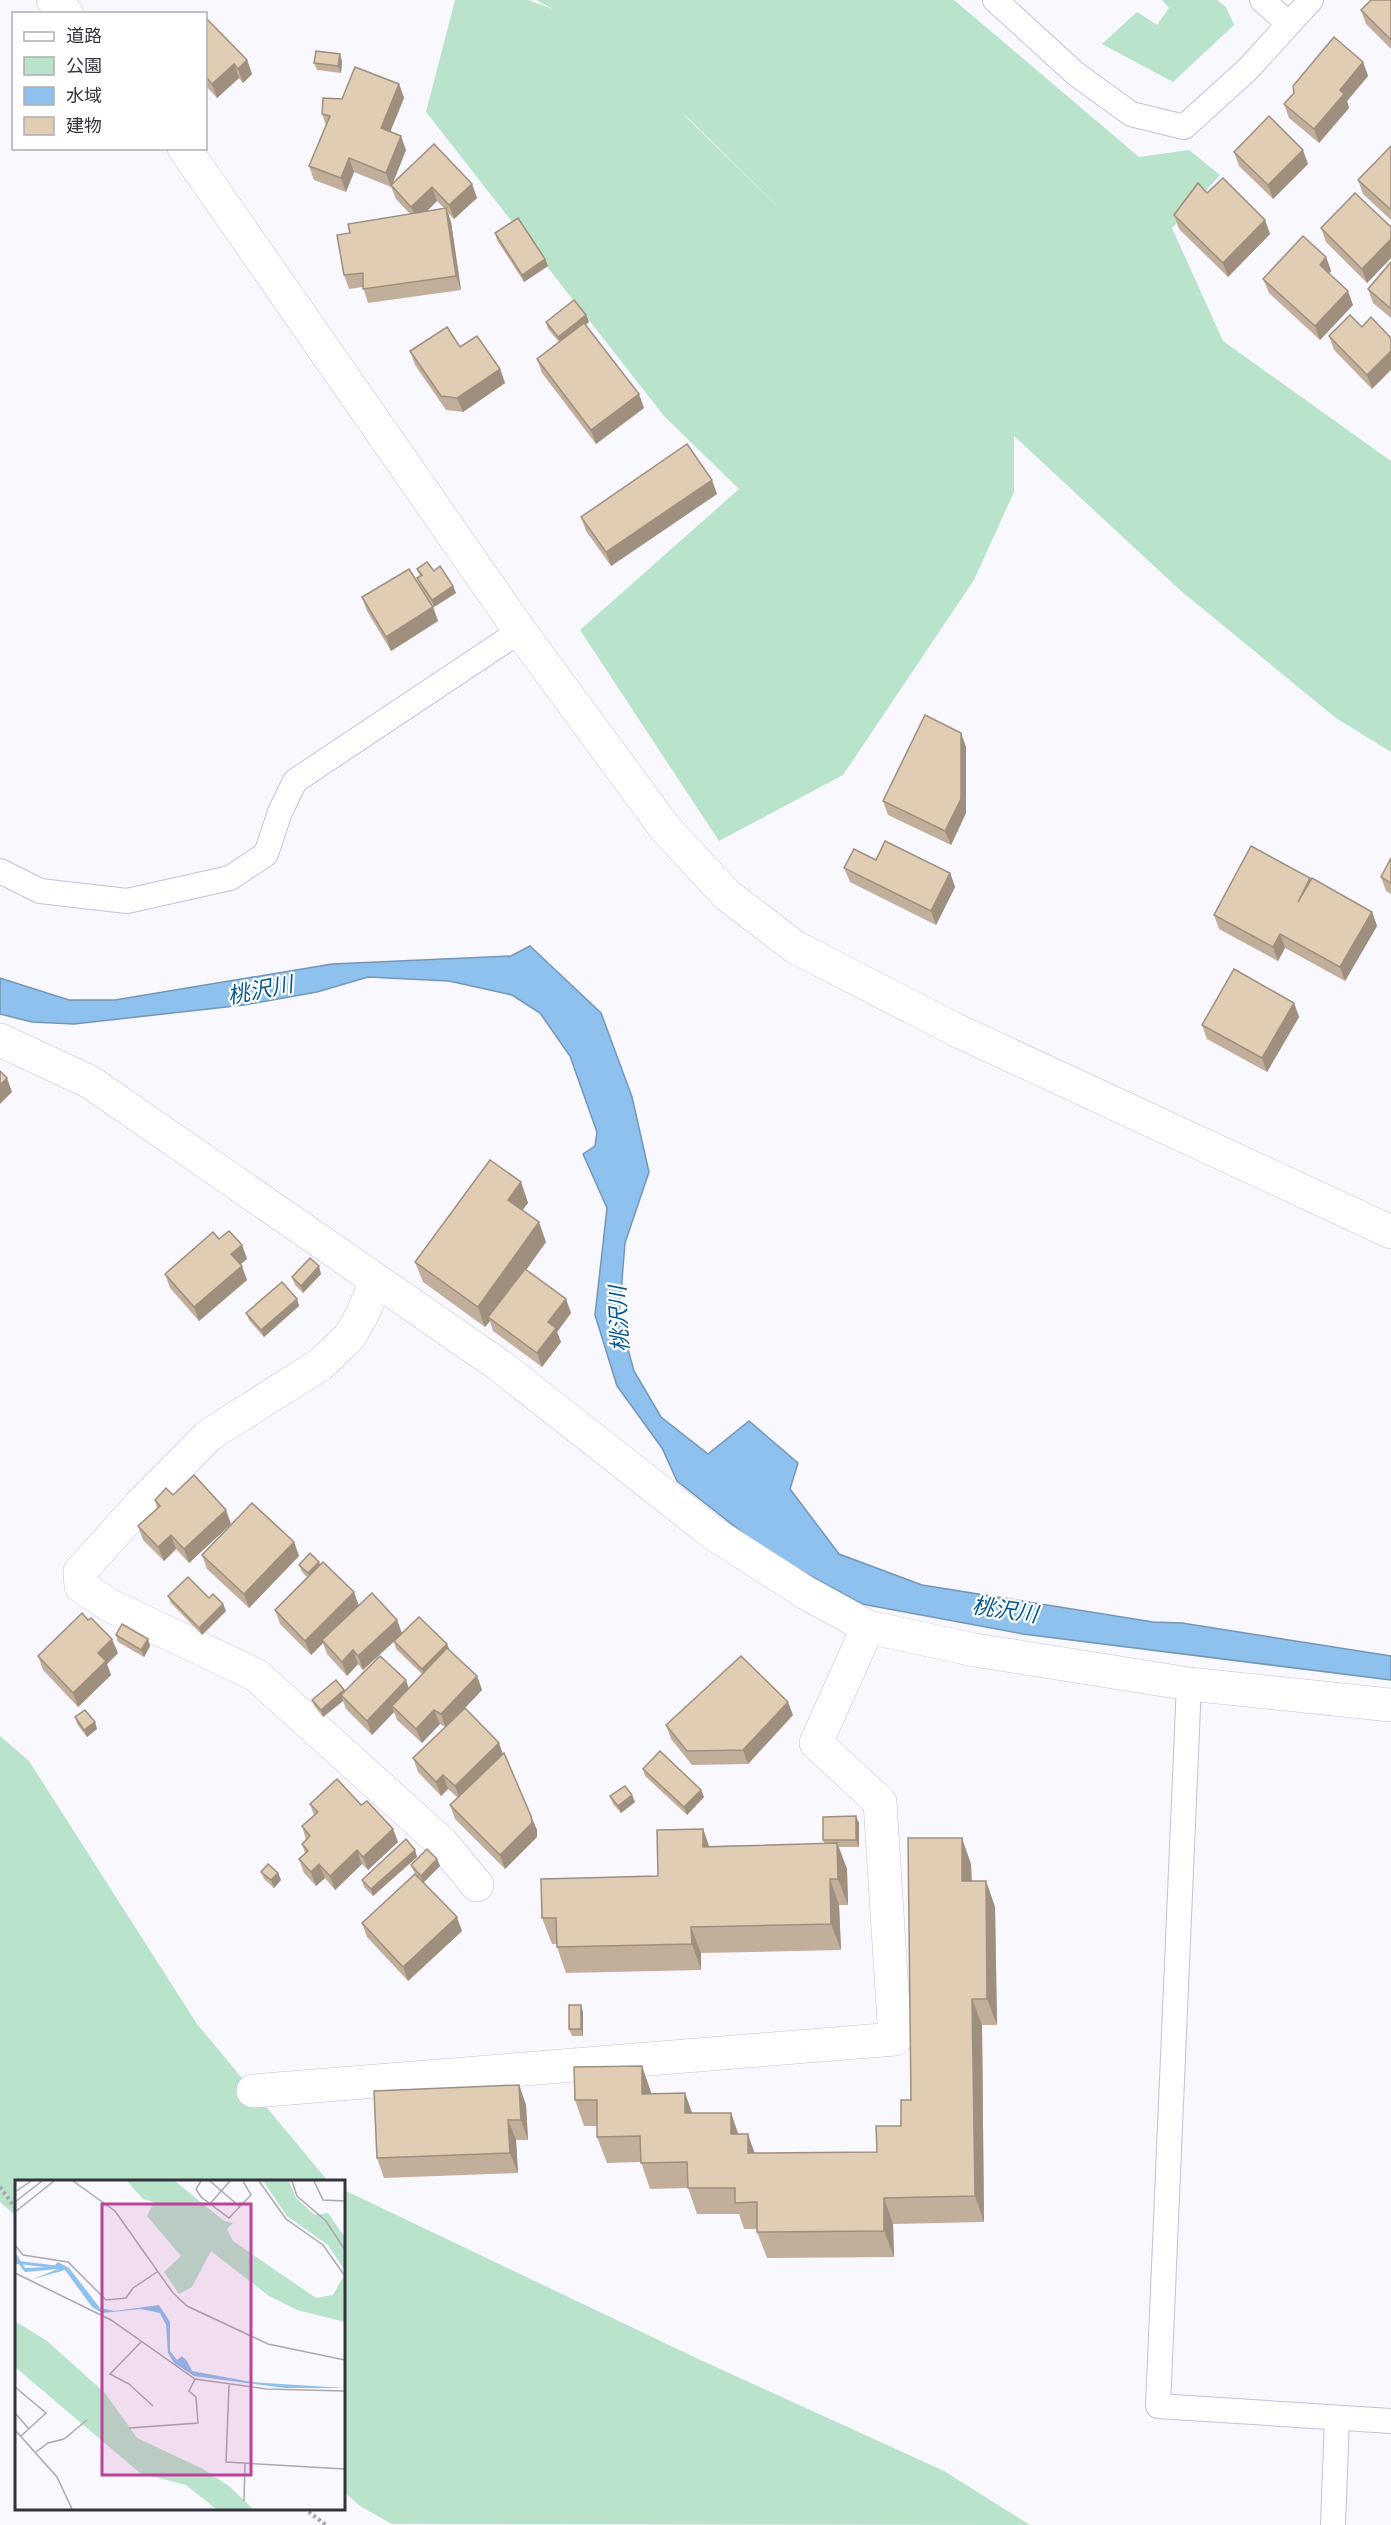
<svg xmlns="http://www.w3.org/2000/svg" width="1391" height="2525" viewBox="0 0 1391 2525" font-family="Commissioner,'Noto Sans JP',sans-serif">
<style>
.green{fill:#b9e3cb;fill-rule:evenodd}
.water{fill:#8ec1ee;stroke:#7396b9;stroke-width:1.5}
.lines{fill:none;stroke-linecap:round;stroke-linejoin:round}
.service-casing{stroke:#c4c0dd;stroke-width:26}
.minor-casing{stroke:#c4c0dd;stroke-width:34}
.tertiary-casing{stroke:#c4c0dd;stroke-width:34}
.path{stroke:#a7a6ae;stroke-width:4;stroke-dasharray:3 3;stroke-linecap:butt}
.service{stroke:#fff;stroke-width:24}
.minor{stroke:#fff;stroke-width:33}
.tertiary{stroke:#fff;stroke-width:33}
.wall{fill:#c2af9b;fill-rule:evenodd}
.shaded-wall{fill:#9e8f7e}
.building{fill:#e1ccb4;stroke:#9e8f7e;stroke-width:1.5}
.labels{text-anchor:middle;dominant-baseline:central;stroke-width:4.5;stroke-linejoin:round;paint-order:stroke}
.water-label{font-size:22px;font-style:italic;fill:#055a91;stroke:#fff}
.inset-river{fill:none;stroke:#8ec1ee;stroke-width:3}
.inset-road{fill:none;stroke:#aaa9b1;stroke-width:1.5}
.view{fill:#bb449b;fill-opacity:0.15;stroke:#bb449b;stroke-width:3}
.inset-edge{fill:none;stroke:#34333e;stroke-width:3}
</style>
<rect width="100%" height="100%" fill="#f9f8fe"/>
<g class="green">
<path d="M455,0H528L553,9L536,0H954L1139,157L1189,150L1220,175L1172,228L1223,341L1391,461V752L1336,718L1181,591L1014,436V492L974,580L843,775L719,841L580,630L739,489L664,416L426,112ZM682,113L687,117L821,249Z"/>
<polygon points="1162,0 1217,0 1226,7 1234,25 1173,82 1102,44 1137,12 1157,25 1169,8"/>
<polygon points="0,1736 29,1761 197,2024 328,2181 16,2182 16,2216 0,2202"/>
<polygon points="344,2190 694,2357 944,2471 1030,2525 392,2524 360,2506 344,2492"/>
</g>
<polygon class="water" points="530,946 601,1013 632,1097 649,1172 625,1243 619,1317 634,1371 661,1417 708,1454 749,1421 798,1463 790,1489 839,1554 922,1585 1153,1622 1182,1623 1391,1656 1391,1680 1023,1634 862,1604 767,1552 677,1481 662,1448 617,1386 595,1315 607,1208 583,1154 595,1146 597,1132 570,1056 540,1013 512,995 449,981 368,977 317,992 244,1005 74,1024 32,1022 0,1014 0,978 69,1000 115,1000 332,964 511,956"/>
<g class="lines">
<defs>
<g id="service">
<polyline points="995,0 1076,74 1131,114 1184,127 1247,70 1311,0"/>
<polyline points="1262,0 1289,24"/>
<polyline points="0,871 40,891 127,901 230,878 266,854 280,812 295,781 520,631"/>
<polyline points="1189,1684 1158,2406 1391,2421"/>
<polyline points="1333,2525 1337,2418"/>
</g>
<g id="minor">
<polyline points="0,1040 90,1082 499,1365 714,1534 806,1593 868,1627 975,1650 1189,1684 1391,1705"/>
<polyline points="376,1280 363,1313 350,1336 321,1364 209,1435 139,1506 80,1572 81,1586 109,1605 256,1675 442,1843 477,1885"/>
<polyline points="253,2091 895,2039 880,1802 816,1743 868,1627"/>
</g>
<g id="tertiary">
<polyline points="53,0 67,14"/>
<polyline points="184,148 520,631 665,828 727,895 795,947 956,1030 1391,1232"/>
</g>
</defs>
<use href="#service" class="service-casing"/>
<use href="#minor" class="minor-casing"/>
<use href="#tertiary" class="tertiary-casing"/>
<g class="path">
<polyline points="0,2187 16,2209"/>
<polyline points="304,2508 326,2525"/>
</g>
<use href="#service" class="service"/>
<use href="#minor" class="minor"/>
<use href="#tertiary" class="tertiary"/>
</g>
<g class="wall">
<polygon points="1391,0 1391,49 1366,24 1361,10"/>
<polygon points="206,18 247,60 252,74 243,83 239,78 217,98 206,86"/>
<polygon points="342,61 341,73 317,70 314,63"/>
<polygon points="1363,62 1368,76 1347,101 1349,108 1319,143 1289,118 1284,104"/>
<path d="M399,84L404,98L390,132L406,150L393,183L472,184L477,198L454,219L448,213L451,222L461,290L368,303L363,287L349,289L344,275L350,233L410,214L396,199L391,187L354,172L346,192L314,180L309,166L326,125L322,114L342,99ZM437,201L444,208L427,211Z"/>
<polygon points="1391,146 1391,220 1363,194 1358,180"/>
<polygon points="1234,152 1308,164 1273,199 1239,166"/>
<polygon points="1207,193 1265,220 1270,234 1228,277 1179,229 1174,215"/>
<polygon points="1391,227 1391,258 1367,283 1326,242 1321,228"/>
<polygon points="495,233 545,259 548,266 524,282 497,240"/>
<polygon points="1326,257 1331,271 1329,273 1353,305 1320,340 1269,293 1263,279"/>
<polygon points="1391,262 1391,318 1373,303 1368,289"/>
<polygon points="586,315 589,322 586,325 644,408 596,444 542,373 537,359 559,342 548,329 546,322"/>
<polygon points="1350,315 1372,389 1334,350 1329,336"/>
<polygon points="460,347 500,369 505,383 463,412 446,410 415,365 410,351"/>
<polygon points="717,494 611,566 586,531 581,517"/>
<polygon points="417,569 434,571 453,586 456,593 434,607 420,585 417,578 420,576"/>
<polygon points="362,597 433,607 438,621 391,651 367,611"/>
<polygon points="961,733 966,747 966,813 951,845 888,815 883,801"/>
<polygon points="1391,858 1391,894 1386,891 1381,877"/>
<polygon points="876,860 950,873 955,887 936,925 850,882 844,868"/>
<polygon points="1310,878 1311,880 1372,912 1377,926 1345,981 1285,948 1278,961 1219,929 1214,915"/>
<polygon points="1294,1003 1299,1017 1267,1072 1207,1039 1202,1025"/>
<polygon points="521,1182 528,1203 522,1210 546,1242 526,1270 566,1299 571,1313 557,1332 561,1342 542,1367 493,1331 490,1321 485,1327 423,1282 415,1262"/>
<polygon points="219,1239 242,1245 247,1259 240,1264 247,1280 199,1321 170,1288 165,1274"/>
<polygon points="321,1274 303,1293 295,1285 292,1277"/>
<polygon points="297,1299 299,1306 264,1337 249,1320 246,1313"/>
<polygon points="173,1495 231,1524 189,1563 176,1549 164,1561 143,1540 138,1526 157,1508 155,1500"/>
<polygon points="294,1542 299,1556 249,1608 207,1569 202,1555"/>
<polygon points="320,1564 358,1605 397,1620 402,1633 447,1644 449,1650 477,1676 482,1690 462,1711 503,1754 537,1830 537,1837 505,1869 455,1819 450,1805 458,1798 448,1789 441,1796 418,1772 413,1758 445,1727 440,1724 422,1743 397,1720 394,1712 372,1735 346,1709 343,1701 323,1717 315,1707 312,1700 345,1691 409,1688 422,1674 396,1649 394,1641 400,1636 363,1670 358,1664 347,1676 327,1654 323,1643 311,1655 280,1624 275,1610 307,1577 302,1572 299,1565"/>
<polygon points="168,1596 223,1604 226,1611 202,1635 171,1603"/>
<polygon points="116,1635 148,1639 150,1646 144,1657 118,1642"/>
<polygon points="118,1653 107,1664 111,1675 78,1707 43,1670 38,1656"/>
<polygon points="793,1715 748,1764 692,1765 671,1739 666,1725"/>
<polygon points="75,1717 95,1722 97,1729 87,1737 77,1724"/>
<polygon points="643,1769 701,1790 704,1797 687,1815 645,1776"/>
<polygon points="610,1796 635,1802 621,1813 613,1804"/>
<polygon points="310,1804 361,1805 393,1829 398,1842 368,1870 362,1864 335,1890 325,1878 316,1886 304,1873 299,1859 305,1853 302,1844 306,1840 302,1826 314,1815"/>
<polygon points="859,1823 859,1847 839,1847 847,1869 848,1905 839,1905 841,1950 701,1953 701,1970 566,1973 557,1947 557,1944 552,1944 542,1918 658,1876 703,1829 709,1846 825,1844 823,1840"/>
<polygon points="415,1850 417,1857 373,1896 364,1887 362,1880"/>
<polygon points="437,1859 440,1866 424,1882 462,1931 408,1981 367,1937 362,1923 415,1874 411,1865"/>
<polygon points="971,1864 972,1881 986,1881 995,1907 997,2025 982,2025 984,2222 893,2224 894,2257 767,2258 757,2232 757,2229 744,2229 739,2214 697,2214 688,2188 650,2189 641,2162 607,2163 597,2137 597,2126 584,2126 575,2100 642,2066 651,2094 685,2093 692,2113 731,2113 738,2134 754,2153 877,2152 901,2126 911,2100"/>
<polygon points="261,1872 278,1873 281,1880 274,1888 264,1879"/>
<polygon points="583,2012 583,2036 572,2036 569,2029"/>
<polygon points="519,2085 526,2105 528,2140 516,2140 518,2173 384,2178 377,2158"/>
</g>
<g class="shaded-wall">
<polygon points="340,54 342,61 341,73 338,66"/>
<polygon points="247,60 252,74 243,83 238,69"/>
<polygon points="1363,62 1368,76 1347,101 1349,108 1319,143 1314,129 1340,90"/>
<polygon points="234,64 239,78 217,98 212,84"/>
<polygon points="399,84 404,98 386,142 381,128"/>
<polygon points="401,136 406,150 391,187 386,173"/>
<polygon points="1303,150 1308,164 1273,199 1268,185"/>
<polygon points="349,158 354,172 346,192 341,178"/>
<polygon points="472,184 477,198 454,219 449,205"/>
<polygon points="432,187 437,201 417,221 411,207"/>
<polygon points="446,208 451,222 461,290 456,276"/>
<polygon points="1265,220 1270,234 1228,277 1223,263"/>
<polygon points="1391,239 1391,258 1367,283 1362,269"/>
<polygon points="1326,257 1331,271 1325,279 1320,265"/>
<polygon points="545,259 548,266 524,282 522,275"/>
<polygon points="1348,291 1353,305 1320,340 1315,326"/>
<polygon points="586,315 589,322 560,344 558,337"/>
<polygon points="1391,351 1391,370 1372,389 1367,375"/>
<polygon points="500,369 505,383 463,412 457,398"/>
<polygon points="639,394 644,408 596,444 591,430"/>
<polygon points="712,480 717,494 611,566 606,552"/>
<polygon points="453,586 456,593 434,607 432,600"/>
<polygon points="433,607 438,621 391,651 386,637"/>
<polygon points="961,733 966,747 966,813 951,845 945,831"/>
<polygon points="950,873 955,887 936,925 931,911"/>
<polygon points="1372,912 1377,926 1345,981 1340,967"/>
<polygon points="1280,934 1285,948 1278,961 1273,947"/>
<polygon points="1294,1003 1299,1017 1267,1072 1262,1058"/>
<polygon points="7,1078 12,1092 0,1104 0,1085"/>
<polygon points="521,1182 528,1203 515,1220 508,1200"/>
<polygon points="539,1222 546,1242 491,1319 488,1317 490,1321 485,1327 478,1307"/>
<polygon points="242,1245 247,1259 236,1268 231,1254"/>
<polygon points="242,1266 247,1280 199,1321 194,1307"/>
<polygon points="319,1266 321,1274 303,1293 301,1286"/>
<polygon points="297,1299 299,1306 264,1337 261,1330"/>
<polygon points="566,1299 571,1313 557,1332 561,1342 542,1367 537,1353 548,1322"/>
<polygon points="226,1510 231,1524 189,1563 184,1549"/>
<polygon points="171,1535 176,1549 164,1561 158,1547"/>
<polygon points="294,1542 299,1556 249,1608 244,1594"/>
<polygon points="319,1562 322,1569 311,1580 308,1573"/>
<polygon points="354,1592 359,1606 322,1640 323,1643 311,1655 305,1641"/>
<polygon points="223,1604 226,1611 202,1635 199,1628"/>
<polygon points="397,1620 402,1634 363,1670 358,1656"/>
<polygon points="112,1639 118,1653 107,1664 111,1675 78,1707 73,1693 98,1653"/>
<polygon points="148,1639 150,1646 144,1657 141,1650"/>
<polygon points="447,1644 450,1651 424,1677 422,1669"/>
<polygon points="353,1650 358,1664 347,1676 342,1662"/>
<polygon points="477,1676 482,1690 446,1728 441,1714"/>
<polygon points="406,1680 411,1694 392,1706 394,1712 372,1735 367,1721"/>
<polygon points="344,1690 347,1697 341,1695 343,1701 323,1717 321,1710"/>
<polygon points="788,1702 793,1715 748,1764 743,1750"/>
<polygon points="434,1710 440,1724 422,1743 416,1729"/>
<polygon points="95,1722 97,1729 87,1737 84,1730"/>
<polygon points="499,1743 504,1757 460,1800 455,1786"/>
<polygon points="443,1775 448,1789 441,1796 436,1782"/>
<polygon points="701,1790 704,1797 687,1815 684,1807"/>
<polygon points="632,1795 635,1802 621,1813 618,1806"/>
<polygon points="531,1816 537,1830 537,1837 505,1869 500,1855"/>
<polygon points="856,1816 859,1823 859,1847 856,1840"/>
<polygon points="393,1829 398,1842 368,1870 363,1857"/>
<polygon points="703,1829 712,1855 703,1847"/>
<polygon points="962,1838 971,1864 972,1907 962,1881"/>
<polygon points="837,1843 847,1869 848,1905 838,1879"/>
<polygon points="357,1850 362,1864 335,1890 330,1876"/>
<polygon points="415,1850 417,1857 373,1896 371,1889"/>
<polygon points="437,1859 440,1866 423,1883 421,1876"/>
<polygon points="319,1864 325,1878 316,1886 311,1872"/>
<polygon points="278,1873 281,1880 274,1888 271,1880"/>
<polygon points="830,1879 839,1905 841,1950 831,1924"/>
<polygon points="986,1881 995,1907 997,2025 987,1999"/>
<polygon points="457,1917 462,1931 408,1981 403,1967"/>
<polygon points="691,1927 701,1953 701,1970 692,1944"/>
<polygon points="972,1999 982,2025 984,2222 975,2196"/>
<polygon points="581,2005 583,2012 583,2036 581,2029"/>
<polygon points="642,2066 651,2092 651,2120 642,2094"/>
<polygon points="519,2085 526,2105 528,2140 521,2120"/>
<polygon points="685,2093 694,2119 685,2113"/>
<polygon points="731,2113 740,2139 731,2134"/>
<polygon points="508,2120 516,2140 518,2173 510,2153"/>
<polygon points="748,2134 757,2160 748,2153"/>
<polygon points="884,2198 893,2224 894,2257 884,2231"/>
</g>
<g class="building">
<polygon points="1371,0 1391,0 1391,40 1361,10"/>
<polygon points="206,18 247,60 238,69 234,64 212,84 206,77"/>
<polygon points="1334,37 1363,62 1340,90 1344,94 1314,129 1284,104 1294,93 1293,86"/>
<polygon points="316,51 340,54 338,66 314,63"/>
<polygon points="355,67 399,84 381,128 401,136 386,173 349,158 341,178 309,166 330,116 322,114 323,98 342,99"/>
<polygon points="1269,116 1303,150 1268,185 1234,152"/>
<polygon points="434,144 472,184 449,205 432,187 411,207 391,185"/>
<polygon points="1391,146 1391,208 1390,209 1358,180"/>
<polygon points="1223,178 1265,220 1223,263 1174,215 1198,183 1207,193"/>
<polygon points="1355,193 1391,227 1391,239 1362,269 1321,228"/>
<polygon points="446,208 456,276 363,289 363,273 344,275 337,235 350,233 348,224"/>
<polygon points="518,218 545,259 522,275 495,233"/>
<polygon points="1303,236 1326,257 1320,265 1348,291 1315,326 1263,279"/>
<polygon points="1391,262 1391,309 1368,289"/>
<polygon points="574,300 586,315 558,337 546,322"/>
<polygon points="1350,315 1362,327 1371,317 1391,338 1391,351 1367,375 1329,336"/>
<polygon points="584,323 639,394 591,430 537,359"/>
<polygon points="447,327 460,347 477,336 500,369 457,398 441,396 410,351"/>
<polygon points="687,444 712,480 606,552 581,517"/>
<polygon points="427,562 434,571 440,566 453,586 432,600 417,578 422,575 417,569"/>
<polygon points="409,569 433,607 386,637 362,597"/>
<polygon points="925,715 961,733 961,799 945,831 883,801"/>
<polygon points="885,841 950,873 931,911 844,868 854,849 876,860"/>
<polygon points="1251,846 1310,878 1298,902 1312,878 1372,912 1340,967 1280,934 1273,947 1214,915"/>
<polygon points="1391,858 1391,883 1381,877"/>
<polygon points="1234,969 1294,1003 1262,1058 1202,1025"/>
<polygon points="0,1071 7,1078 0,1085"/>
<polygon points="490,1160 521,1182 508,1200 539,1222 478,1307 415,1262"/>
<polygon points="229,1231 242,1245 231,1254 242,1266 194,1307 165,1274 213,1232 219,1239"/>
<polygon points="310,1258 319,1266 301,1286 292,1277"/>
<polygon points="525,1269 566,1299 548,1322 556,1328 537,1353 488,1317"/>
<polygon points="282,1282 297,1299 261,1330 246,1313"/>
<polygon points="194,1475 226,1510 184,1549 171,1535 158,1547 138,1526 160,1506 155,1500 166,1488 173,1495"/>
<polygon points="252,1503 294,1542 244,1594 202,1555"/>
<polygon points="310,1553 319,1562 308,1573 299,1565"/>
<polygon points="323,1562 354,1592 305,1641 275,1610"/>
<polygon points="188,1577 209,1598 213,1594 223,1604 199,1628 168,1596"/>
<polygon points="372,1593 397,1620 358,1656 353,1650 342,1662 322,1640"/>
<polygon points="82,1613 88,1620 91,1618 112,1639 98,1653 106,1661 73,1693 38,1656"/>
<polygon points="419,1617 447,1644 422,1669 394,1641"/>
<polygon points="122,1624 148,1639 141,1650 116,1635"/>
<polygon points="447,1648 477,1676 441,1714 434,1710 416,1729 392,1706"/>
<polygon points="380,1656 406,1680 367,1721 341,1695"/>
<polygon points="741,1656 788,1702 743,1750 687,1751 666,1725"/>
<polygon points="336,1680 344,1690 321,1710 312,1700"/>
<polygon points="465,1708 499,1743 455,1786 443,1775 436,1782 413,1758"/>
<polygon points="85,1710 95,1722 84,1730 75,1717"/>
<polygon points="660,1751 701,1790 684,1807 643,1769"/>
<polygon points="504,1753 531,1816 532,1823 500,1855 450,1805"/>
<polygon points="337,1779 361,1805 367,1801 393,1829 363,1857 357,1850 330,1876 319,1864 311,1872 299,1859 308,1851 302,1844 310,1836 302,1826 318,1812 310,1804"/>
<polygon points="625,1786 632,1795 618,1806 610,1796"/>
<polygon points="856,1816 856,1840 823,1840 823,1817"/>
<polygon points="703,1829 703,1847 837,1843 838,1879 830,1879 831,1924 691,1927 692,1944 557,1947 556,1918 542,1918 541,1879 658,1876 657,1830"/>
<polygon points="908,1838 962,1838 962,1881 986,1881 987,1999 972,1999 975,2196 884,2198 884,2231 757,2232 757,2202 735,2203 735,2188 688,2188 687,2162 641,2163 640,2136 597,2137 597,2100 575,2100 574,2067 642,2066 642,2094 685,2093 685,2113 731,2113 731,2134 748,2134 748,2153 877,2152 876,2126 901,2126 901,2100 911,2100"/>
<polygon points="406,1839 415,1850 371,1889 362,1880"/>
<polygon points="427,1849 437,1859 421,1876 411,1865"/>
<polygon points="268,1864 278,1873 271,1880 261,1872"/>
<polygon points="415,1874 457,1917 403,1967 362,1923"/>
<rect x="569" y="2005" width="12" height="24"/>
<polygon points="519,2085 521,2120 508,2120 510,2153 377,2158 374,2091"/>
</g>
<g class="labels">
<g class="water-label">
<text transform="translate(260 989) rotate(-11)">桃沢川</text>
<text transform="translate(618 1319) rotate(-93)">桃沢川</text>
<text transform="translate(1005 1609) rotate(8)">桃沢川</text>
</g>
</g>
<g transform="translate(15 2180)">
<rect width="330" height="330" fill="#f9f8fe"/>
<path d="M112,1H160L209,41L218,43L212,49L218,61L301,118L318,115L330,94V142L282,130L254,116L196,71L177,107L164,114L149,92L166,76L132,36L139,22L128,19ZM248,1H274L281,18L300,35L313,33L330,58V91L313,65L272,36ZM0,141L32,161L90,213L122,258L188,289L214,306L238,329H201L171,305L125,293L0,187Z" fill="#b9e3cb"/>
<path d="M0,72L10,88L38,87L43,82L54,88L85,128L99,131L144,125L155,142V171L162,180L167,176L172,181L177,191L236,202L330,208H270L179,196L159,183L153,173L151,145L145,133L126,129L87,133L77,127L50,90L18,99L43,89L10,92L0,79Z" fill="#8ec1ee"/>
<path class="inset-river" d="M0,82L49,88"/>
<path class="inset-road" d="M58,1L100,31L158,113L172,126L253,164L330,180M186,1L181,9L186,17L214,38L236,15L228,1M195,1L225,27M244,1L271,39L308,65L330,96M277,1L282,16L311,41L330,70M299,1L308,20L330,21M0,12L16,1M0,22L27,1M194,25L215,1M0,32L39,1M0,65L8,75L53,82L91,120L111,118L118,108L142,92M0,93L96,140L180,199L251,209L330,211M127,161L95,194L114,204L138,226M214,205L211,282L330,289M0,207L31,233L6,256M0,233L14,249M114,248L183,243L181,217L174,211L180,199M0,250L42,297L57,329M21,272L33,263L49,259L72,240M229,321L230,283"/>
<path class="view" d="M87,24H236V295H87Z"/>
<rect width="330" height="330" class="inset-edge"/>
</g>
<rect x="12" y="12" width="195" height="138" fill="#ffffff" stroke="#aeadb2" stroke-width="1.5"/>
<rect x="24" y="32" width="30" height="9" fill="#ffffff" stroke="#aeadb2" stroke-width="1.5"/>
<text x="66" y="42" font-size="18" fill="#34333e">道路</text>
<rect x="24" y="57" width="30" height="18" fill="#b9e3cb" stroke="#aeadb2" stroke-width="1.5"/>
<text x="66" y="72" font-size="18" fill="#34333e">公園</text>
<rect x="24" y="87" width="30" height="18" fill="#8ec1ee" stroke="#aeadb2" stroke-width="1.5"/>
<text x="66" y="102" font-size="18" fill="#34333e">水域</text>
<rect x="24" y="117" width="30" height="18" fill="#e1ccb4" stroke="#aeadb2" stroke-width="1.5"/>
<text x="66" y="132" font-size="18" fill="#34333e">建物</text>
</svg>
